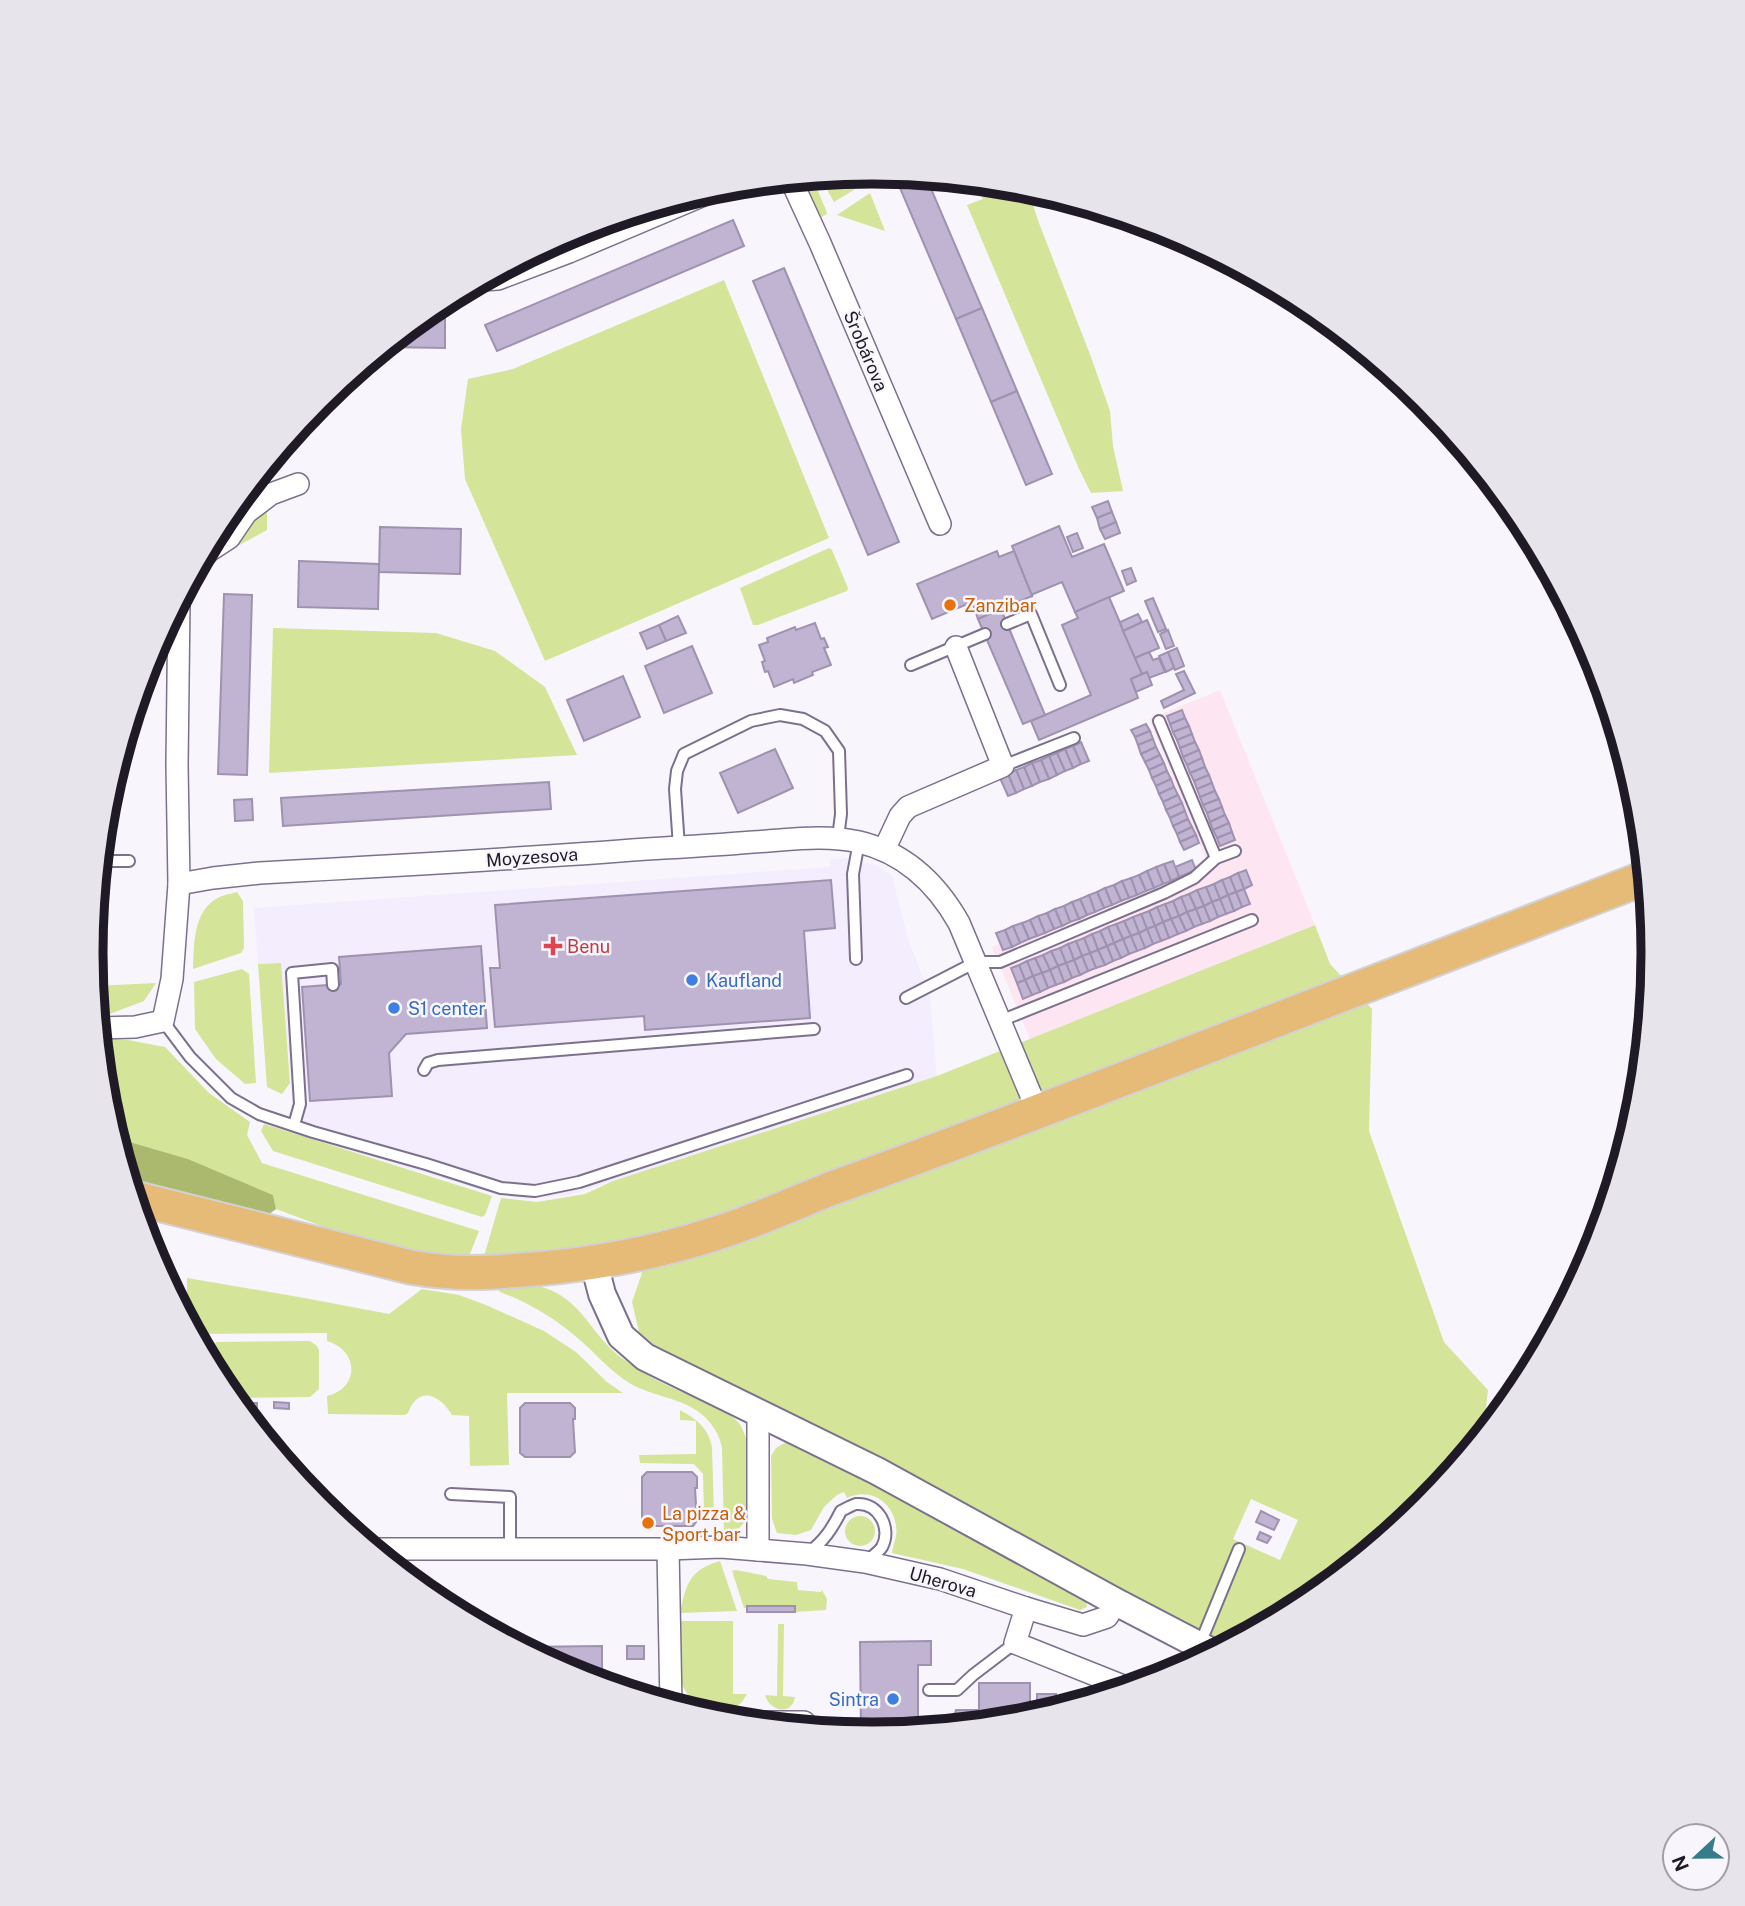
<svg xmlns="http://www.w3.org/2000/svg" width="1745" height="1906" viewBox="0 0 1745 1906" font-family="'Public Sans',sans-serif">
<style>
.built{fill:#f3edfd}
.industrial{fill:#fde6f2}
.green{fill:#d4e499;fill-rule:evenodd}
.forest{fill:#aab96d}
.building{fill:#c1b4d3;stroke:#9e92b0;stroke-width:2}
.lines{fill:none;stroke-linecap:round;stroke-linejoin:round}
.service-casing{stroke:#7c718d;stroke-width:14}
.minor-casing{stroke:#7c718d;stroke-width:24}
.tertiary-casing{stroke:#7c718d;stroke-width:30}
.primary-casing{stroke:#d2d1d4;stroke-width:37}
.service{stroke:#fff;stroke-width:10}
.minor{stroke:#fff;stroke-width:21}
.tertiary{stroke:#fff;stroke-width:26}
.primary{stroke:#e6ba77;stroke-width:33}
.food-dot{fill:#e8710a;stroke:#f8f6fc;stroke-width:2.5}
.health-dot{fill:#e0444e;stroke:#f8f6fc;stroke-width:2.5}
.shop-dot{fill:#3f7fe0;stroke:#f8f6fc;stroke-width:2.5}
.labels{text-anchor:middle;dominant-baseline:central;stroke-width:5;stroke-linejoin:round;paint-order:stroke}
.street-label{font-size:18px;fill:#1f1a26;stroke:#f8f6fc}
.food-label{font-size:18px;fill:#c56008;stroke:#f8f6fc;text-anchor:start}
.health-label{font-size:18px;fill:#be3a42;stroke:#f8f6fc;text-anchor:start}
.shop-label{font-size:18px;fill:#366cbe;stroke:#f8f6fc;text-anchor:start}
.rim{fill:none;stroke:#1f1a26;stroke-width:9}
</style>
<rect width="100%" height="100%" fill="#f8f6fc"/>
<polygon class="built" points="849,858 878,866 892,876 908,938 930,997 937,1076 569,1195 525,1199 491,1193 295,1134 281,963 258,964 254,908 830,867 830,859"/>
<polygon class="industrial" points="1220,690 1315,925 1030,1039 992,947 1206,860 1149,719"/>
<g class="green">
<polygon points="861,173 865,183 834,202 820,177"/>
<polygon points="812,177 826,210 827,214 816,220 799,179"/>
<polygon points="973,181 1027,187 1039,223 1091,357 1110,411 1113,446 1123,491 1091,493 1079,469 967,205 983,199"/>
<polygon points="870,193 885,231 837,215"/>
<polygon points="724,280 829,538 545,661 465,479 461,429 468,379 513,369"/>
<polygon points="267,511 267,530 236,547 254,521"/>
<polygon points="829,548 832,550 848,588 847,591 758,625 753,625 740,588"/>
<polygon points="273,628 436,633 495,651 545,687 577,755 269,773"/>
<path d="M237,892L243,901L244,948L241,953L193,969C194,945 193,913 216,899C222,895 230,894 237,892Z"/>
<path d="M1315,925L1330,964L1372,1009L1369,1131L1444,1342L1488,1390L1483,1435L1425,1506L1306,1603L1229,1644L1217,1640L674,1362L639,1332L632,1302L642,1273L633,1244L525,1258L484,1256L501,1198L537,1202L585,1194L613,1181L937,1076ZM1251,1499L1298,1520L1280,1560L1233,1539Z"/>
<polygon points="281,963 290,1083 282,1094 267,1087 258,964"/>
<polygon points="242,969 249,974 256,1083 245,1084 216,1059 195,1029 194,982"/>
<polygon points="156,983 144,1001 107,1015 97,1015 94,986"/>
<polygon points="99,1039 128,1040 165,1047 209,1093 250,1122 247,1135 262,1163 479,1231 468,1259 436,1257 335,1231 276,1209 273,1195 188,1159 116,1138 106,1105"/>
<polygon points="264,1124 492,1196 485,1215 482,1217 273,1151 261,1131"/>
<path d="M187,1278L299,1297L389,1314L422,1289L459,1295L486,1305L544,1331L576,1352L607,1382L623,1393H507L509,1465L470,1466L469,1416L452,1415C440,1394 418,1385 408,1413L405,1415L328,1414L327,1396C360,1388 359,1350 327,1341V1333L194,1334L187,1321Z"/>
<path d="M534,1285C583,1295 589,1335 623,1359C639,1370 657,1381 675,1389C693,1397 724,1407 737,1421C754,1438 749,1488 750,1510C746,1523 740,1529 728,1535L726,1536L724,1534L722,1449C720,1435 712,1422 700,1413C681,1398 652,1396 631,1384C609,1371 594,1351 574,1335C551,1316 527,1302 500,1292L496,1287Z"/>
<path d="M310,1341L317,1346L319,1350V1389L310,1397L231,1398C224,1389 203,1361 208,1349C210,1345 214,1344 217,1342Z"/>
<path d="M680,1410C696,1419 708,1427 712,1447L714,1514L704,1513L703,1474L694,1464L640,1463L639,1455L696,1454V1421L680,1420Z"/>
<path d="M788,1441L885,1489L1085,1597L1087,1607L1080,1610L963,1569L892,1553C893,1544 898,1536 896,1526C893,1502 870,1487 847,1498L844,1492L837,1495L824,1507L811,1530L796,1535L777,1533L772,1519L771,1456L776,1448Z"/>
<circle cx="860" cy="1531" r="15"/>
<path d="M720,1561L737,1611L680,1613C686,1584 689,1570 720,1561Z"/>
<polygon points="736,1570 766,1576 768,1579 797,1582 798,1590 821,1592 822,1590 827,1599 826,1610 795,1612 794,1606 748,1606 747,1608 744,1608 732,1571"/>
<path d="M680,1621H733V1694H747L742,1702L736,1707C667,1709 680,1672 680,1621Z"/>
<path d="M778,1624H784L783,1696L795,1697C792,1716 770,1712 765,1695L777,1696Z"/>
</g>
<polygon class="forest" points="116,1138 188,1159 273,1195 276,1209 268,1215 129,1182"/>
<g class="building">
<polygon points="894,174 926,177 982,308 956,319"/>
<polygon points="733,220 744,246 497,351 485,325"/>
<polygon points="784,268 899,542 868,555 753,281"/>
<polygon points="982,308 1017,391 991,402 956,319"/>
<polygon points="427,312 445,313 445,348 385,347"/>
<polygon points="1017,391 1052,474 1026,485 991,402"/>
<polygon points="1108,501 1112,512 1097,518 1092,507"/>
<polygon points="1112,512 1116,522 1100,529 1097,518"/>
<polygon points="1116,522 1120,533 1105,539 1100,529"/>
<polygon points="1059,526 1072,557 1104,544 1124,591 1075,612 1062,582 1033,594 1032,596 1012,546"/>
<polygon points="380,527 461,529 460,574 379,572"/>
<polygon points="1077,533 1083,548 1073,552 1067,537"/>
<polygon points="997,551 999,557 1014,551 1032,596 978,619 972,602 932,619 917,584"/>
<polygon points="299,561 379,564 378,609 298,607"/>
<polygon points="1131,568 1136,581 1127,585 1122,571"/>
<polygon points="224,594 252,595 247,775 218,774"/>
<polygon points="1109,597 1142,674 1131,679 1138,698 1039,740 1031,721 1091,695 1062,625 1078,618 1075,612"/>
<polygon points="1153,598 1166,629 1158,632 1145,601"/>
<polygon points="1001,609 1045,715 1023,724 978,619"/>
<polygon points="1138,614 1142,622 1123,631 1120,622"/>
<polygon points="678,616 686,633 666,641 659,625"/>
<polygon points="1147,620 1159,648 1135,658 1123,631"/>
<polygon points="815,623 821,639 824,638 828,647 824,648 831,665 812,672 813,675 794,683 793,679 774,687 768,671 765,672 764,669 762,662 765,661 759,645 768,642 767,638 795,627 796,630"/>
<polygon points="659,625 666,641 647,649 640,633"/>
<polygon points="1168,630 1174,646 1166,649 1160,634"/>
<polygon points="692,646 712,693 664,713 645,666"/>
<polygon points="1177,648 1184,666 1175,670 1168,652"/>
<polygon points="1149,652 1153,660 1159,658 1165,672 1149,678 1147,672 1142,674 1135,658"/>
<polygon points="1168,652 1174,668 1166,672 1159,656"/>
<polygon points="1184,671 1195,693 1164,708 1161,701 1184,690 1176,674"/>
<polygon points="1147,672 1152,685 1136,692 1131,679"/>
<polygon points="623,676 640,717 584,741 567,700"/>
<polygon points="1182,710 1185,718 1170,724 1167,716"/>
<polygon points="1185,718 1189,726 1173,732 1170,724"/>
<polygon points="1146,724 1150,731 1135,737 1131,730"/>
<polygon points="1189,726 1192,734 1177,740 1173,732"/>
<polygon points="1150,731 1153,739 1138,745 1135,737"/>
<polygon points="1192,734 1195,742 1180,748 1177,740"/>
<polygon points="1153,739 1156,747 1141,754 1138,745"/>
<polygon points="1081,742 1089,761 1081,764 1073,746"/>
<polygon points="1195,742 1199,750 1183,757 1180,748"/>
<polygon points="1073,746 1081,764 1073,768 1065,749"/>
<polygon points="1156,747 1160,755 1145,762 1141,754"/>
<polygon points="775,749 793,788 738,813 720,773"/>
<polygon points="1065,749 1073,768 1065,771 1057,753"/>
<polygon points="1199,750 1202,758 1187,765 1183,757"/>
<polygon points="1057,753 1065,771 1057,775 1049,756"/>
<polygon points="1160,755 1164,763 1149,770 1145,762"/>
<polygon points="1049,756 1057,775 1049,779 1041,760"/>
<polygon points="1202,758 1205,767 1190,773 1187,765"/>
<polygon points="1041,760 1049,779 1040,782 1032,763"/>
<polygon points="1032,763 1040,782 1032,786 1024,767"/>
<polygon points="1164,763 1167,771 1152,778 1149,770"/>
<polygon points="1024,767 1032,786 1024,789 1016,770"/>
<polygon points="1205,767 1209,775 1194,781 1190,773"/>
<polygon points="1016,770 1024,789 1016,793 1008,774"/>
<polygon points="1167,771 1171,779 1156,786 1152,778"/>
<polygon points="1008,774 1016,793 1008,796 1000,778"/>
<polygon points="1209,775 1212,783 1197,789 1194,781"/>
<polygon points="1171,779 1174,787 1159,794 1156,786"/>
<polygon points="549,782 551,809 283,826 281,798"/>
<polygon points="1212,783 1215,791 1200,797 1197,789"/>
<polygon points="1174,787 1178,795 1163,802 1159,794"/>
<polygon points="1215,791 1219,799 1203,805 1200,797"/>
<polygon points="1178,795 1182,803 1166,810 1163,802"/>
<polygon points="252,799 253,820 235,821 234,800"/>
<polygon points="1219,799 1222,807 1207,813 1203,805"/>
<polygon points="1182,803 1185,811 1170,818 1166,810"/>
<polygon points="1222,807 1225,815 1210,822 1207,813"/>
<polygon points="1185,811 1188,819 1173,826 1170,818"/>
<polygon points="1225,815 1229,823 1213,830 1210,822"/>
<polygon points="1188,819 1192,827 1177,834 1173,826"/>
<polygon points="1229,823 1232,832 1217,838 1213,830"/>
<polygon points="1192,827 1196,835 1180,842 1177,834"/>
<polygon points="1232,832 1235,840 1220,846 1217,838"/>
<polygon points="1196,835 1199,843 1184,850 1180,842"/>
<polygon points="1192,860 1196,870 1179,877 1175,867"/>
<polygon points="1173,861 1179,877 1171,881 1164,864"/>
<polygon points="1164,864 1171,881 1163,884 1156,867"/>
<polygon points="1156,867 1163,884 1154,888 1147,871"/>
<polygon points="1246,870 1252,885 1244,889 1238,873"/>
<polygon points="1147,871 1154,888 1146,891 1139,875"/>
<polygon points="1238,873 1244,889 1236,892 1230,877"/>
<polygon points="1139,875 1146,891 1137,895 1131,878"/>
<polygon points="1230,877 1236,892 1228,895 1222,880"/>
<polygon points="1131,878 1137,895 1129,898 1122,881"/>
<polygon points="831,880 835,928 804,931 810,1018 645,1030 644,1016 495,1027 490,968 500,968 495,905"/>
<polygon points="1222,880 1228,895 1220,899 1214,884"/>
<polygon points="1122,881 1129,898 1121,901 1114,885"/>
<polygon points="1214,884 1220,899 1212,902 1206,887"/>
<polygon points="1114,885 1121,901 1112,905 1105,888"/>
<polygon points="1206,887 1212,902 1204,906 1197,890"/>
<polygon points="1105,888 1112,905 1104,908 1097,892"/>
<polygon points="1244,889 1250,904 1242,907 1236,892"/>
<polygon points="1197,890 1204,906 1196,909 1189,894"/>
<polygon points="1097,892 1104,908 1095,912 1089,895"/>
<polygon points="1236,892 1242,907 1234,911 1228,895"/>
<polygon points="1189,894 1196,909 1187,912 1181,897"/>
<polygon points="1089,895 1095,912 1087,915 1080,899"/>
<polygon points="1228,895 1234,911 1226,914 1220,899"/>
<polygon points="1181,897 1187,912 1179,916 1173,901"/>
<polygon points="1080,899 1087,915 1079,919 1072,902"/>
<polygon points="1220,899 1226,914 1218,917 1212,902"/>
<polygon points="1173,901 1179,916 1171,919 1165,904"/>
<polygon points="1072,902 1079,919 1070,922 1064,906"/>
<polygon points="1212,902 1218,917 1210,921 1204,906"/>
<polygon points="1165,904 1171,919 1163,922 1157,907"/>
<polygon points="1064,906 1070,922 1062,926 1055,909"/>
<polygon points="1204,906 1210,921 1202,924 1196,909"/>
<polygon points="1157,907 1163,922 1155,926 1149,911"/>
<polygon points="1055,909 1062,926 1054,929 1047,913"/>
<polygon points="1196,909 1202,924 1194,927 1187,912"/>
<polygon points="1149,911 1155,926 1147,929 1141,914"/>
<polygon points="1187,912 1194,927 1186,931 1179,916"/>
<polygon points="1047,913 1054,929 1045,933 1038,916"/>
<polygon points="1141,914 1147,929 1139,933 1133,917"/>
<polygon points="1038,916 1045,933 1037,936 1030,920"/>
<polygon points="1179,916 1186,931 1178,934 1171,919"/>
<polygon points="1133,917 1139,933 1131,936 1124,921"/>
<polygon points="1171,919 1178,934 1169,938 1163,922"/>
<polygon points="1030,920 1037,936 1029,939 1022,923"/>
<polygon points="1124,921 1131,936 1123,939 1116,924"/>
<polygon points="1163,922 1169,938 1161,941 1155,926"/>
<polygon points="1022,923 1029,939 1020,943 1013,926"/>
<polygon points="1116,924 1123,939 1114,943 1108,927"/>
<polygon points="1013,926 1020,943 1012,947 1005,930"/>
<polygon points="1155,926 1161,941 1153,944 1147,929"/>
<polygon points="1108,927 1114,943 1107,946 1100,931"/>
<polygon points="1147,929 1153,944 1145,948 1139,933"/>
<polygon points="1005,930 1012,947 1003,950 996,933"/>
<polygon points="1100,931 1107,946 1098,950 1092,934"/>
<polygon points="1139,933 1145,948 1137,951 1131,936"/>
<polygon points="1092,934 1098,950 1090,953 1084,938"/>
<polygon points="1131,936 1137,951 1129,954 1123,939"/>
<polygon points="1084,938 1090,953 1082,956 1076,941"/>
<polygon points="1123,939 1129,954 1121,958 1114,943"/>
<polygon points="1076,941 1082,956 1074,960 1068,944"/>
<polygon points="1114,943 1121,958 1113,961 1107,946"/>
<polygon points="1068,944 1074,960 1066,963 1060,948"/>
<polygon points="481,946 487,1028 406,1034 389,1053 392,1096 310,1101 302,987 341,984 339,957"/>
<polygon points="1107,946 1113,961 1105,965 1098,950"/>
<polygon points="1060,948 1066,963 1058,966 1051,951"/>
<polygon points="1098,950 1105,965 1096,968 1090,953"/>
<polygon points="1051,951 1058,966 1050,970 1043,955"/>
<polygon points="1090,953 1096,968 1088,971 1082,956"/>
<polygon points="1043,955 1050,970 1042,973 1035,958"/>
<polygon points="1082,956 1088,971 1080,975 1074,960"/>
<polygon points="1035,958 1042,973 1033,976 1027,961"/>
<polygon points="1074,960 1080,975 1072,978 1066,963"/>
<polygon points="1027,961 1033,976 1025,980 1019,965"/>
<polygon points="1066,963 1072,978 1064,982 1058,966"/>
<polygon points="1019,965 1025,980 1017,983 1011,968"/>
<polygon points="1058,966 1064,982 1056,985 1050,970"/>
<polygon points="1050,970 1056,985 1048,988 1042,973"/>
<polygon points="1042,973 1048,988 1040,992 1033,976"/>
<polygon points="1033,976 1040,992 1032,995 1025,980"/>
<polygon points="1025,980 1032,995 1023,999 1017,983"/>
<polygon points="274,1402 289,1403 289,1409 274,1408"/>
<rect x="241" y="1403" width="16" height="6"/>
<polygon points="525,1403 570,1403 575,1408 575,1419 573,1419 575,1452 570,1457 525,1457 520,1453 520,1408"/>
<polygon points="647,1472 692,1472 697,1477 697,1488 695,1488 697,1521 693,1526 647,1526 642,1521 642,1477"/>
<polygon points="1261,1511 1279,1520 1274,1530 1256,1522"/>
<polygon points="1260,1532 1271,1537 1267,1543 1257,1539"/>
<rect x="747" y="1606" width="48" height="6"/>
<polygon points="931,1641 931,1665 918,1665 918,1720 960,1720 960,1726 872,1734 861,1733 860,1642"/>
<polygon points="602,1646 602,1675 573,1675 520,1647"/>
<rect x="627" y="1646" width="17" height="13"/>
<polygon points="979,1683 1030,1683 1030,1718 979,1724"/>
<polygon points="1037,1694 1056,1694 1055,1706 1037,1706"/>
<polygon points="956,1710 979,1710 979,1724 960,1726 960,1720 953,1720"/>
</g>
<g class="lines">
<defs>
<g id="service">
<polyline points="246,513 247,489"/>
<polyline points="1007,624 1031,614 1060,685"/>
<polyline points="911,665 985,634"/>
<polyline points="1159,721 1216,858"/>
<polyline points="1003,766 1074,738"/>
<polyline points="679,847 675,789 677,771 684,754 751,721 780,715 803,719 825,731 839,751 841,814 838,838"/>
<polyline points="100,861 129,861"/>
<polyline points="856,959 853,874 859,842"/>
<polyline points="906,998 976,962 1000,962 1164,893 1194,878 1216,858 1235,851"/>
<polyline points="163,1021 190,1057 231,1098 259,1114 313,1132 426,1164 501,1188 535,1191 579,1182 907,1075"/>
<polyline points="1000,1021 1252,920"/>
<polyline points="424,1070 428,1063 438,1060 814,1029"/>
<polyline points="294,1125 300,1104 292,973 332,969 333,985"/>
<polyline points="451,1494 510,1497 510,1548"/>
<path d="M808,1553C824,1541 832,1529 841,1511C845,1509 852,1505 856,1504C879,1502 892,1529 882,1547C878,1553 870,1558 865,1562"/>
<polyline points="1200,1644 1239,1549"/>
<polyline points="929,1690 957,1690 973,1675 1015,1643"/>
</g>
<g id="minor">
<polyline points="791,180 820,243 940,524"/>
<polyline points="481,280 498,279 569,252 725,186"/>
<polyline points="200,561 209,551 229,538 246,513 271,494 298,484"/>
<polyline points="179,601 177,765 179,884"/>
<polyline points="884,850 900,816 908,807 1003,766 956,647"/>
<path d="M98,1028L135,1027L163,1021L172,979L179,884L213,878L260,873C389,866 518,859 647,849C683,847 718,845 753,842C789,840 824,834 859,842C905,853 937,884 959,923L1038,1112"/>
<polyline points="758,1412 758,1550"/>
<polyline points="373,1549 668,1549 721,1547 807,1554 865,1562 940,1579 1026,1608 1083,1625 1107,1617 1116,1602"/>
<polyline points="668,1549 671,1705"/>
<polyline points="1026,1608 1015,1643 1128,1688"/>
<polyline points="745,1722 804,1722"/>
</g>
<polyline id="tertiary" points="594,1263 602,1294 621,1336 645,1357 877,1471 1116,1602 1214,1653"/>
<path id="primary" d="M134,1198L410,1267C455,1275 489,1273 534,1269C596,1264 655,1253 714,1234C754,1222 792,1204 830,1189C913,1159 995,1128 1076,1097C1266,1024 1457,951 1647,877"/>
</defs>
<use href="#service" class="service-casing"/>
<use href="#minor" class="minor-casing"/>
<use href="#tertiary" class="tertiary-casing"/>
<use href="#primary" class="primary-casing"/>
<use href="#service" class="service"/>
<use href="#minor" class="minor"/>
<use href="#tertiary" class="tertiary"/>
<use href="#primary" class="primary"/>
</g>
<g class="food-dot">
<circle cx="950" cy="605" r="7"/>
<circle cx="648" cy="1523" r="7"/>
</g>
<path class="health-dot" d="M549.5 935.5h7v7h7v7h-7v7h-7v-7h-7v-7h7z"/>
<g class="shop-dot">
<circle cx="692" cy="980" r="7"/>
<circle cx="394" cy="1008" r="7"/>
<circle cx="893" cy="1699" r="7"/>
</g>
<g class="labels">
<g class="street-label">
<text transform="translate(866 351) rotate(67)">Šrobárova</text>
<text transform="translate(532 857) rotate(-4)">Moyzesova</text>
<text transform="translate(943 1582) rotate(16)">Uherova</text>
</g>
<g class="food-label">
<text x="964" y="605">Zanzibar</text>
<text x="662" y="1513">La pizza &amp;<tspan x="662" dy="21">Sport bar</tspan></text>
</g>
<g class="health-label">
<text x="567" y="946">Benu</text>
</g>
<g class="shop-label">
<text x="706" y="980">Kaufland</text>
<text x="408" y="1008">S1 center</text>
<text x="879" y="1699" text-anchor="end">Sintra</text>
</g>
</g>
<path d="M0 0H1745V1906H0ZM103 953a769 769 0 1 1 1538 0a769 769 0 1 1-1538 0Z" fill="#e7e4eb" fill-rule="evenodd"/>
<path class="rim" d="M103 953a769 769 0 1 1 1538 0a769 769 0 1 1-1538 0Z"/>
<g transform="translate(1696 1857) rotate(248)"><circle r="33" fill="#f8f6fc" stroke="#a19ea6" stroke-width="2"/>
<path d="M0-5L12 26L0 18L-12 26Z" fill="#377c8a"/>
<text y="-10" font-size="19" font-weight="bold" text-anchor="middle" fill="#1f1a26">N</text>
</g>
</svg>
